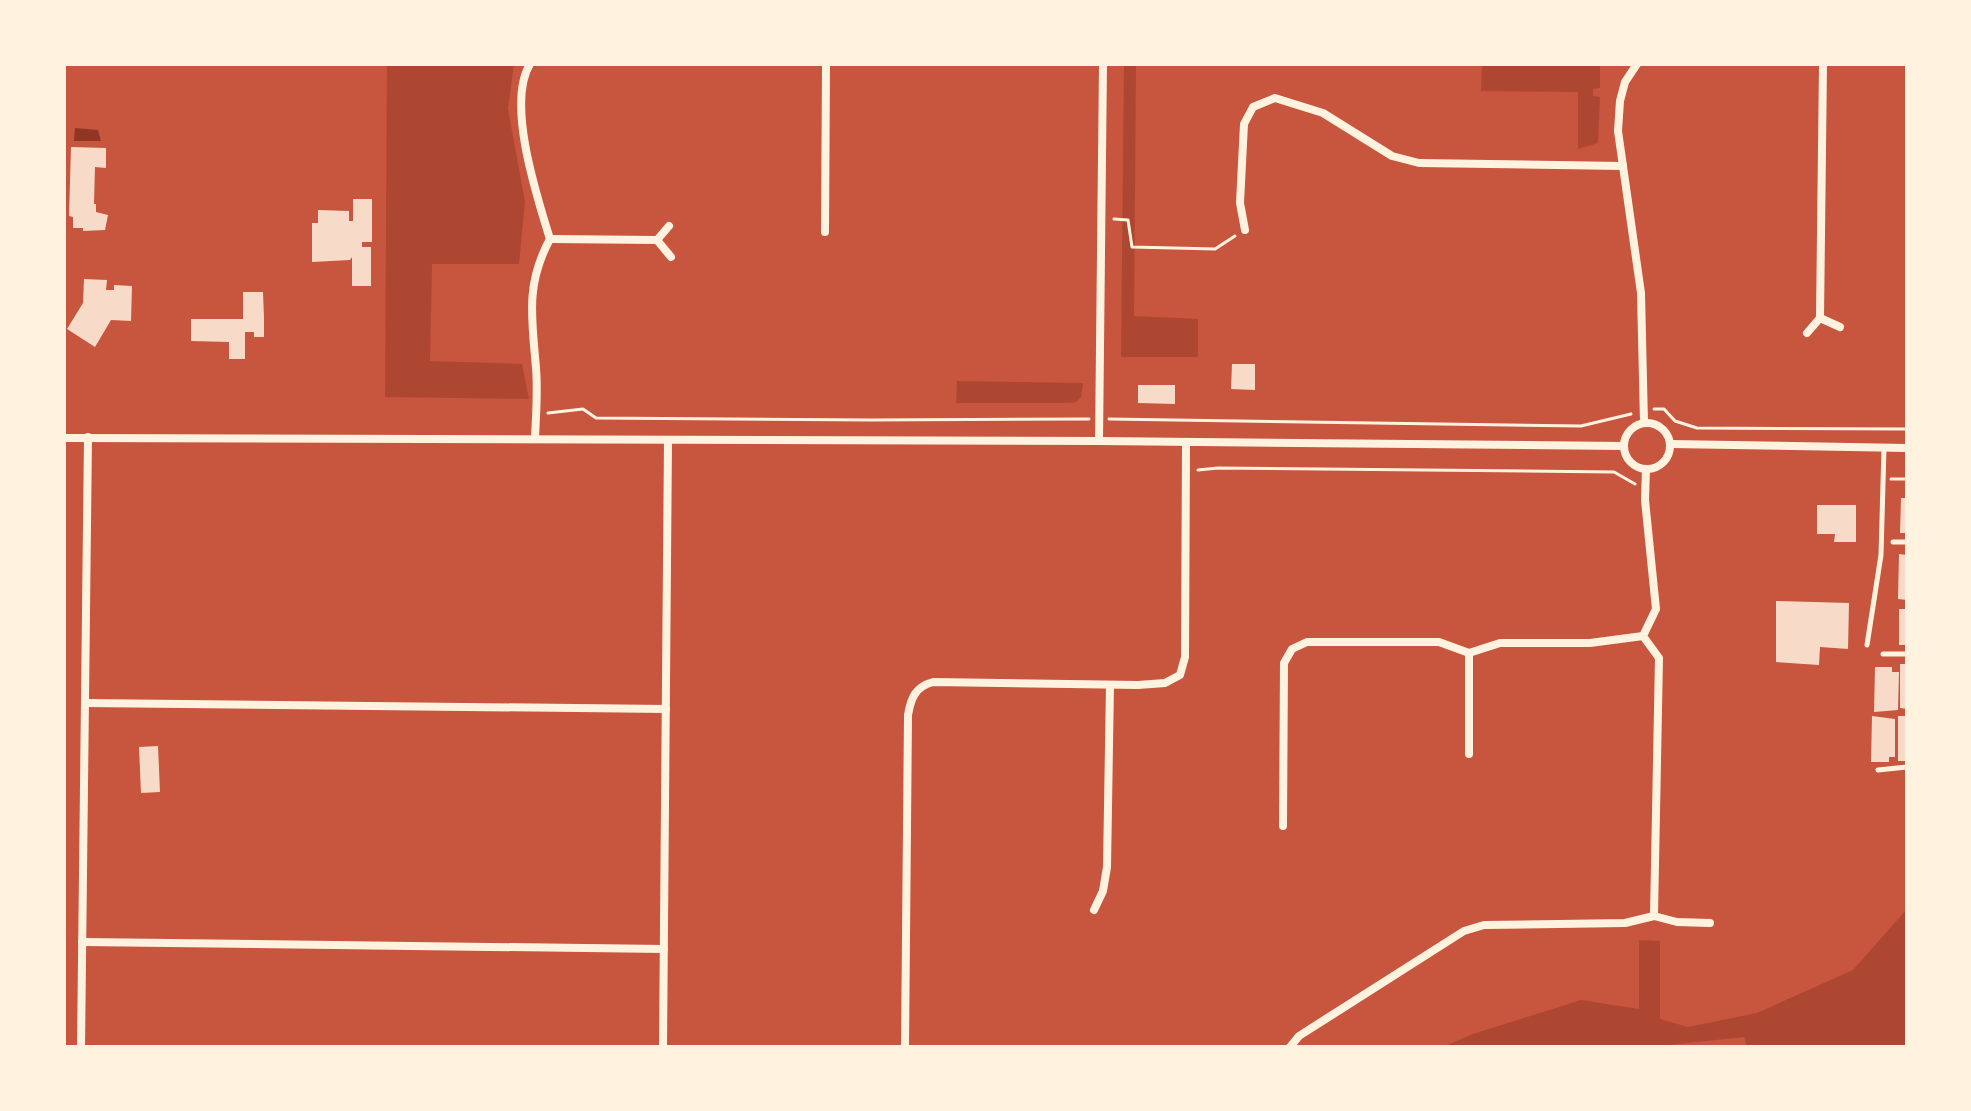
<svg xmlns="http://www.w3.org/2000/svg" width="1971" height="1111" viewBox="0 0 1971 1111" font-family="'Space Grotesk',sans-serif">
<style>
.green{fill:#ae4732}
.water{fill:#8f3625}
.building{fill:#f7dbc8}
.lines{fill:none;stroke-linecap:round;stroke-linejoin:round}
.path{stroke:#fff3e0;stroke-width:3}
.service{stroke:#fff3e0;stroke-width:5}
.minor{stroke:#fff3e0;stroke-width:8}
</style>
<rect width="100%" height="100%" fill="#c8553d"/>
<g class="green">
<polygon points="387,64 514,64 508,109 525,202 519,264 432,264 430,361 522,364 529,399 385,397"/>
<polygon points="1124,64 1136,64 1134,316 1198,319 1198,357 1121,357"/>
<polygon points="1482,64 1600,64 1600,88 1593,89 1593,96 1600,97 1598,143 1578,149 1578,92 1481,91"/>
<polygon points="957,381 1083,383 1081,397 1076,402 1069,403 956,403"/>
<polygon points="1907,909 1907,1047 1747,1047 1744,1037 1650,1047 1443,1047 1473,1034 1581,1000 1639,1009 1639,940 1660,941 1660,1019 1688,1027 1757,1013 1853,970"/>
</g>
<polygon class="water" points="75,128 98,130 101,141 74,141"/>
<g class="building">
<polygon points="71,147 106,148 106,168 95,167 94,204 96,204 96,212 108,215 105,230 83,231 83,228 73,228 73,217 69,216"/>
<polygon points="353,199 372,199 372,242 362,242 362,247 371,247 371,286 352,286 352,257 350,260 312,262 312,223 318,223 318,210 349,211 349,221 353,221"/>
<polygon points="84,279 107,280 106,290 114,290 114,285 132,286 131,321 111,320 95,347 67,329 83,303"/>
<polygon points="243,292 263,292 264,318 264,337 254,337 254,332 245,332 245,359 229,359 229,342 191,341 191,319 243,319"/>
<polygon points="1232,364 1255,364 1255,390 1231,389"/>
<polygon points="1138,385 1175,385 1175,404 1138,403"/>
<polygon points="1901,498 1907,498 1907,533 1900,533"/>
<polygon points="1817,505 1856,505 1856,542 1834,542 1835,534 1817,534"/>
<polygon points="1899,554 1907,555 1907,600 1898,599"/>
<polygon points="1776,601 1849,603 1848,649 1820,647 1819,665 1776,662"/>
<rect x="1899" y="609" width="8" height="36"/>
<polygon points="1900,664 1907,664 1907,709 1900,708"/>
<polygon points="1875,667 1892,667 1892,672 1899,672 1898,710 1874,712"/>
<polygon points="1872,716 1895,719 1895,757 1889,757 1889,762 1871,762"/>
<rect x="1898" y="716" width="9" height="45"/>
<polygon points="158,746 160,792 141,793 139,747"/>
</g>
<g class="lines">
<g class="path">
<polyline points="1114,219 1128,220 1132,247 1215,249 1235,236"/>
<polyline points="1654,409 1664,409 1675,421 1697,428 1907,429"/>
<polyline points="548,413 583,409 596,418 870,420 1089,419"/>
<polyline points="1109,419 1581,426 1631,414"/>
<polyline points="1198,470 1218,468 1614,472 1635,484"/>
<polyline points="1891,479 1907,479"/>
</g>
<g class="service">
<polyline points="1893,542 1907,542"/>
<polyline points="1867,645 1881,555 1884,448"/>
<polyline points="1883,654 1907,654"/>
<polyline points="1878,770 1907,767"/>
</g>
<g class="minor">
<path d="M530,64C506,103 537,197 550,239C525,285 532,319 536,368C538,391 536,415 535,438"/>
<polyline points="1637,64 1625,82 1620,101 1618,131 1641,293 1644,423"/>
<polyline points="669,226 657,240 671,257"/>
<polyline points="1245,230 1240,203 1244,124 1253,107 1275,98 1323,113 1392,156 1419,163 1623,166"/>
<polyline points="825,232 826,64"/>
<polyline points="550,239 657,240"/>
<polyline points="1820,318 1823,64"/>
<polyline points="1807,333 1820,318 1840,327"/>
<circle cx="1647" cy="446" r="23"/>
<polyline points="64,438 1099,441 1624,446"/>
<polyline points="1099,441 1103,64"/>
<polyline points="1670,444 1907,448"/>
<polyline points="1646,469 1645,500 1656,609 1643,636 1659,658 1654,916"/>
<polyline points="85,703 666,709"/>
<polyline points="1469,754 1469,653"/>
<polyline points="1283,826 1284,663 1292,649 1307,642 1439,642 1469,653 1500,643 1590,643 1643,636"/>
<polyline points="1094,910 1103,891 1107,867 1110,685"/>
<polyline points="82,942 664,949"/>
<polyline points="81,1047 88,437"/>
<polyline points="663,1047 668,440"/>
<path d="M905,1047L908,715C911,698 915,687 933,682L1138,685L1165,683L1180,675L1185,657L1186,443"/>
<polyline points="1290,1047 1299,1036 1464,931 1484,925 1625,923 1654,916 1677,922 1710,923"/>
</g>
</g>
<rect width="1971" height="1111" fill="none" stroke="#fff3e0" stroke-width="132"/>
</svg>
